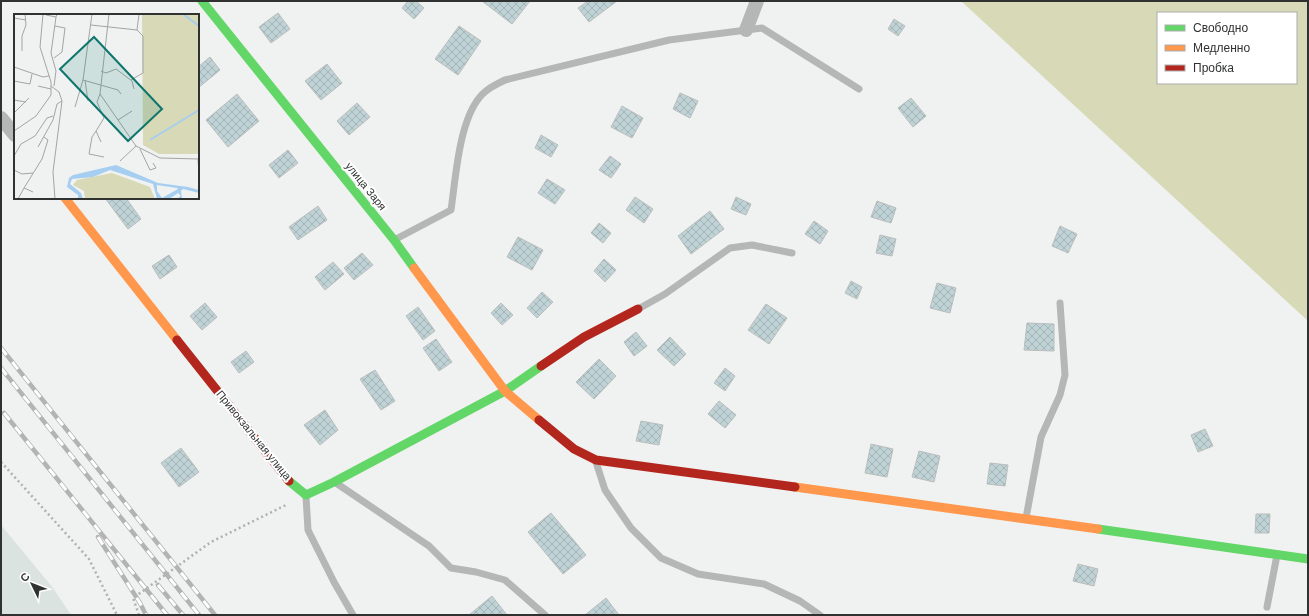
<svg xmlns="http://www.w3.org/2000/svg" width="1309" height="616" viewBox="0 0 1309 616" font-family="'DM Sans',sans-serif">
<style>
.built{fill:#dbe3e0}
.grass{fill:#d8d9b6;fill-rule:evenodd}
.building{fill:url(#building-cross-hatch);stroke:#bcbdbd}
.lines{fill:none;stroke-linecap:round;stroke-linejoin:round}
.path{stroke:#afb0af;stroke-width:2.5;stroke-dasharray:2 3;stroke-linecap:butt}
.lane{stroke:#b5b6b6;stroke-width:7}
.street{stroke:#b5b6b6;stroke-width:14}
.fast{stroke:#63d668;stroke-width:9}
.slow{stroke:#ff974d;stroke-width:9}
.jam{stroke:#b3261e;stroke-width:9}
.rail-casing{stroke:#b3b3b3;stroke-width:4.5}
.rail{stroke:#fff;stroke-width:3;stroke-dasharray:9;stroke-linecap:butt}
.labels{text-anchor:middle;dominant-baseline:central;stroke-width:4;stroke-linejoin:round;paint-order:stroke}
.street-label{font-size:11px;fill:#303131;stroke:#fff}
.inset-river{fill:none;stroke:#a6cef0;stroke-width:2}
.inset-road{fill:none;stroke:#a3a5a4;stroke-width:1}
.view{fill:#0f766e;fill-opacity:0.15;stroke:#0f766e;stroke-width:2}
.inset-edge{fill:none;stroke:#303131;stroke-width:2}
</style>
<defs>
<pattern id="building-cross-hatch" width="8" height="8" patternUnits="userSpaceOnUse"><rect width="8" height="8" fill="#bfd2d5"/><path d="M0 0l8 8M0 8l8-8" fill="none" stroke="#a4b5b7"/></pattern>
</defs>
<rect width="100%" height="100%" fill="#f0f2f1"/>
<polygon class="built" points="1,525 53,588 71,615 1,615"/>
<path class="grass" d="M961,1H1308V321ZM1158,13H1296V83H1158Z"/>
<g class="building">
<polygon points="408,1 416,1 424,8 414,19 402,8"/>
<polygon points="482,1 530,1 512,24"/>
<polygon points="588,1 617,1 589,22 578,8"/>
<polygon points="278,13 290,29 271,43 259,27"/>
<polygon points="894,19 905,26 898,36 888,29"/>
<polygon points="459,26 481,41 458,75 435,59"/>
<polygon points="210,57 220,70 198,88 198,67"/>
<polygon points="327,64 342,83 321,100 305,81"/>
<polygon points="680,93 698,101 690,118 673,109"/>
<polygon points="237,94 259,121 228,147 206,120"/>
<polygon points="911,98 926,116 913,127 898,108"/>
<polygon points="357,103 370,117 349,135 337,121"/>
<polygon points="622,106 643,118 632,138 611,127"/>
<polygon points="541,135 558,145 551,157 535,148"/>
<polygon points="288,150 298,163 279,178 269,165"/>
<polygon points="610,156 621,164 611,178 599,170"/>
<polygon points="547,179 565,190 555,204 538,193"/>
<polygon points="635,197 653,209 644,223 626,210"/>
<polygon points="736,197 751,204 746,215 731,209"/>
<polygon points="105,198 126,198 141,219 128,229"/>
<polygon points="877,201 896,208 891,223 871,217"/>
<polygon points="318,206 327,220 298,240 289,227"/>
<polygon points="710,211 724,229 691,254 678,236"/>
<polygon points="814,221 828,231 820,244 805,234"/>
<polygon points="599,223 611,233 603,243 591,233"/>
<polygon points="1060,226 1077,234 1068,253 1052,246"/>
<polygon points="880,235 896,239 892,256 876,253"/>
<polygon points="518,237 543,250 532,270 507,257"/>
<polygon points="362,253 373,265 354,280 344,268"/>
<polygon points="169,255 177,267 160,279 152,266"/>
<polygon points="604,259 616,270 605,282 594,271"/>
<polygon points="333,262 344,274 325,290 315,277"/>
<polygon points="851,281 862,287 857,299 845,293"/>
<polygon points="937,283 956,288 950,313 930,308"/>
<polygon points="542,292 553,302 537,318 527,308"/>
<polygon points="205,303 217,317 202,330 190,316"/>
<polygon points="501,303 513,315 502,325 491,313"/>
<polygon points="766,304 787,318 769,344 748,330"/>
<polygon points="418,307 435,331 423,340 406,316"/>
<polygon points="1027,323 1054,324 1054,351 1024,350"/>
<polygon points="636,332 647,346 634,356 624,342"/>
<polygon points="670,337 686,354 674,366 657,350"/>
<polygon points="436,339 452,362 439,371 423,348"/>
<polygon points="246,351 254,362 239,373 231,362"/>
<polygon points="599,359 616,376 594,399 576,382"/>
<polygon points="725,368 735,376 725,391 714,383"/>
<polygon points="375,370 395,401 381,410 360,379"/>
<polygon points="719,401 736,415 725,428 708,414"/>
<polygon points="325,410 338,430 320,445 304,425"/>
<polygon points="641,421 663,425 659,445 636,441"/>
<polygon points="1205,429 1213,446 1198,452 1191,435"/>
<polygon points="871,444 893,449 887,477 865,473"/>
<polygon points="181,448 199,472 179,487 161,463"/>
<polygon points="919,451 940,456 934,482 912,477"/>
<polygon points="990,463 1008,465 1005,486 987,484"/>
<polygon points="551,513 586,555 563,574 528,532"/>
<polygon points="1256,514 1270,514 1269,533 1255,533"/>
<polygon points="1078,564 1098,569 1094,586 1073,581"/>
<polygon points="492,596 507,615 469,615"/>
<polygon points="606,598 619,615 585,615"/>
</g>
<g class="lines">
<g class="path">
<polyline points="1,462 89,559 117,615"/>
<polyline points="139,615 133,598 136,596 211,542 288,504"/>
</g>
<g class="lane">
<path d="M396,239L451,210C456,177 459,112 486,91C492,86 499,83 505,80L669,40L762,28L859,89"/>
<polyline points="640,308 665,294 730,248 752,245 792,253"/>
<polyline points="596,462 605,490 631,528 661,558 698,574 764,584 800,601 820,615"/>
<polyline points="336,483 429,546 451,568 476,572 505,580 545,615"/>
<polyline points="306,497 308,530 334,582 353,615"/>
<polyline points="1026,518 1041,437 1060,395 1065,375 1060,303"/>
<polyline points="1267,607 1277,555"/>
</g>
<g class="street">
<polyline points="746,30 757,1"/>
<polyline points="1,118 15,135"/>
</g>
<g class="fast">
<polyline points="202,1 394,240 414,268"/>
<polyline points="289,481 306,495 334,482 505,391 541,366"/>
<polyline points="1098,529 1308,559"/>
</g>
<g class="slow">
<polyline points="65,198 177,340"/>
<polyline points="414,268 505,391 539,420"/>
<polyline points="795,487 1098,529"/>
</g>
<g class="jam">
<polyline points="177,340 289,481"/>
<polyline points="541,366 584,337 638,309"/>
<polyline points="539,420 574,449 596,460 795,487"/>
</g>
<defs>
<g id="rail">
<polyline points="1,348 215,615"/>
<polyline points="1,368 199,615"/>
<polyline points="4,413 167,615"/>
<polyline points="98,537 140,603 146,615"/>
<polyline points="158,585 183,615"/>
</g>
</defs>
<use href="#rail" class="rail-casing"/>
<use href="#rail" class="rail"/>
</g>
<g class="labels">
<g class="street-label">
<text transform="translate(366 186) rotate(51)">улица Заря</text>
<text transform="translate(254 435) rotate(51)">Привокзальная улица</text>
</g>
</g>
<g transform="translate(14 14)">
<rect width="185" height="185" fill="#f0f2f1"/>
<path d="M128,0H185V140H145L129,131ZM98,159L136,173L141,185H71L70,177L59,171L63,166Z" fill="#d8d9b6"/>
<path d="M102,151L144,169L174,173L185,176V179L169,175L167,177L168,184L162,185L167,182L164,179L155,185H143L139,170L96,156L79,163L58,165L56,170L67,179L69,185H64V181L53,173L55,164L59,161ZM143,171L163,174L164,175L148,184L143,177Z" fill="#a6cef0" fill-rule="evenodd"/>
<path class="inset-river" d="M169,0L185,12M136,126L185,96"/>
<path class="inset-road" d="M78,0L69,66L104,76L107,80M95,0L86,80L122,132L146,144L185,145M32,1L42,3L43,0M0,4L12,6M77,11L123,16M8,37V22L12,11L11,0M40,44L48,38L51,14L41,12M0,53L29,63L35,62M87,57L92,59L102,55L118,67L120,75M71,66L74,87M117,66L129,59V22L123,16L125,0M0,67L16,70L18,60M24,72L37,75M37,72L45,78L48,87L39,158L41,185M40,72L42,57L37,39L42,3M86,80L83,88L90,104L82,117L87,128M0,86L12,88M61,93L69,66M0,99L15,84M104,106L118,97M0,117L22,102L37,81V68L26,33L29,0M82,117L78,123L75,140L90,143M24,133L39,106L43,90L48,87M126,135L136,156L142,154L139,149M0,142L7,130L21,122L33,104L39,102M184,145L185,159M106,147L122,132M0,156L8,160L19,159M19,178L10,174L28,145L34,126L30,123M4,185L10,174"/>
<path class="view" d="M80,23L148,95L114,127L46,55Z"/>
<rect width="185" height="185" class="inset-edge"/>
</g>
<rect width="1309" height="616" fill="none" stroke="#303131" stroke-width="4"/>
<rect x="1157" y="12" width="140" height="72" fill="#ffffff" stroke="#acadad"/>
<rect x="1165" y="25" width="20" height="6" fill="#63d668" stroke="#acadad"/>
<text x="1193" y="32" font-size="12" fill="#303131">Свободно</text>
<rect x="1165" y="45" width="20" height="6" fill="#ff974d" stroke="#acadad"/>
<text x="1193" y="52" font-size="12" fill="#303131">Медленно</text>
<rect x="1165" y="65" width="20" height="6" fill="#b3261e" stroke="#acadad"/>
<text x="1193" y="72" font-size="12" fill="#303131">Пробка</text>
<g transform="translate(32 584) rotate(313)" stroke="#ffffff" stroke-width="3" paint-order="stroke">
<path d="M0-3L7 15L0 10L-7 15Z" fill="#303131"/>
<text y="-6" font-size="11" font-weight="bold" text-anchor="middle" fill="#303131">С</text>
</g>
</svg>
